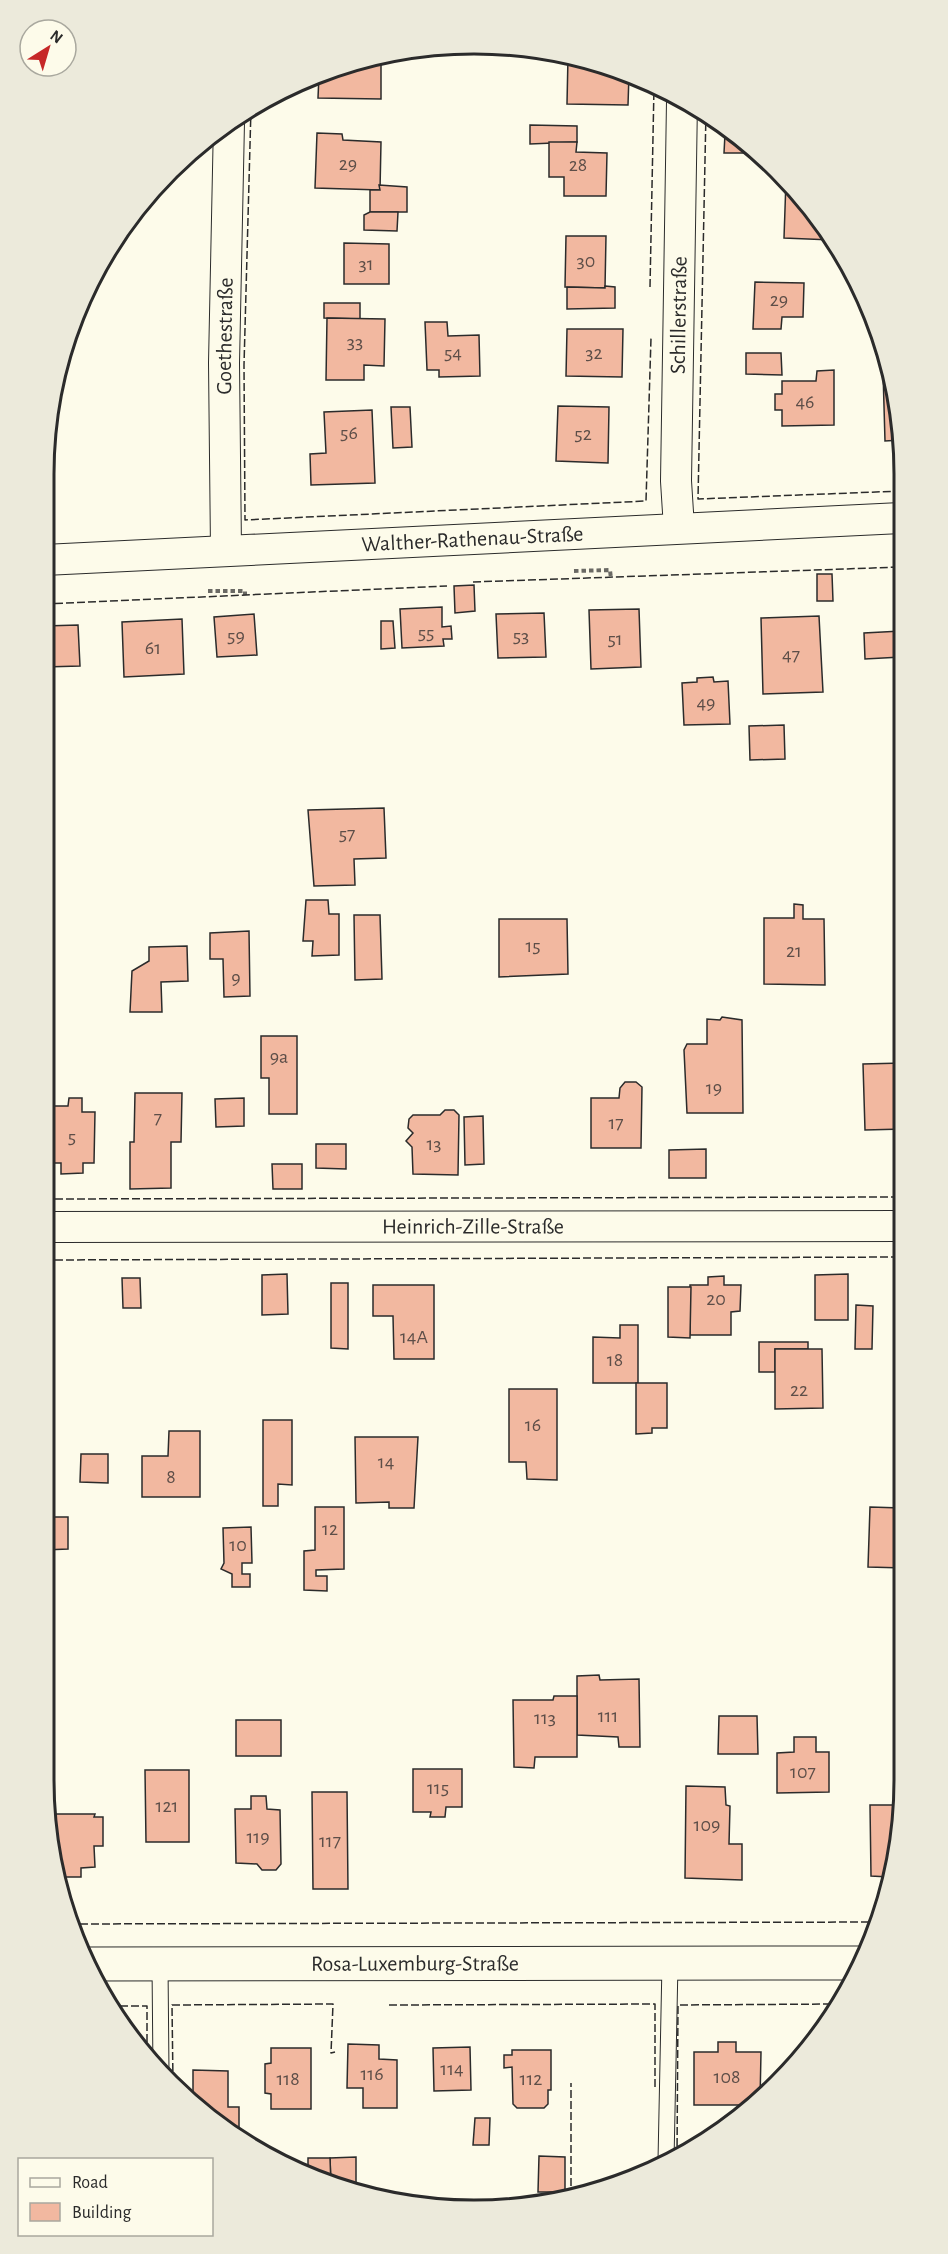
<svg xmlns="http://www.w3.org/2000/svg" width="948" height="2254" viewBox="0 0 948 2254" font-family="'Alegreya Sans',sans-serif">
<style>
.building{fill:#f2b8a0;stroke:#2b2b2b;stroke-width:1.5}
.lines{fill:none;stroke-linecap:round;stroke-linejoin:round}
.lane-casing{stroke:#2b2b2b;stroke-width:17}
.street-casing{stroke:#2b2b2b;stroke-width:32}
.secondary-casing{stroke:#2b2b2b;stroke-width:35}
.path{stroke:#6a6964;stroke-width:4;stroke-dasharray:4.5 3;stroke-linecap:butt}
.lane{stroke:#fdfbea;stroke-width:15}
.street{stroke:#fdfbea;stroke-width:30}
.secondary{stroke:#fdfbea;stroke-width:33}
.fence{stroke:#2b2b2b;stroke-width:1.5;stroke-dasharray:8 3;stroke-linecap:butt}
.labels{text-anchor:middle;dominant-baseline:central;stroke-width:4.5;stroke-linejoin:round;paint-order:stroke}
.number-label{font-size:20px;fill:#5d4e48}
.street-label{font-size:22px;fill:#2b2b2b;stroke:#fdfbea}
.rim{fill:none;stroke:#2b2b2b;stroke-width:3}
</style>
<rect width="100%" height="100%" fill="#fdfbea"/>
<g class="building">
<polygon points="381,55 381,99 318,98 319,75 362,58"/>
<polygon points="568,57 612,66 629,74 628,105 567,104"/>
<polygon points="530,125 577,126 577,142 530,144"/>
<polygon points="317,133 342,134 343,140 381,142 380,190 315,188"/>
<polygon points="725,134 734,134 755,153 724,153"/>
<polygon points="549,142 577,142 576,152 607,153 606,196 564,196 564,177 549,177"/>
<polygon points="786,180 798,190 831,240 784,238"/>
<polygon points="379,185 407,187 407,212 370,212 370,190 380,190"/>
<polygon points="370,212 398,212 397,231 364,230 364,215"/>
<polygon points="566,236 606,236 605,288 565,287"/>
<polygon points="344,243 389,244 389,284 344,284"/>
<polygon points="755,282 804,283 803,317 782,317 781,329 753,329"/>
<polygon points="605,286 615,287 615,308 567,309 567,287 605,288"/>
<polygon points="324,303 360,303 360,319 324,318"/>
<polygon points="327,318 385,319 384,366 364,365 364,380 326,380"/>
<polygon points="425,322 447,322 448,336 479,335 480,376 439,377 439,370 427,370"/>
<polygon points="567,329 623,329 622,377 566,376"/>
<polygon points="746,353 781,353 782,375 746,374"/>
<polygon points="834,370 834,425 782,426 782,410 775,410 775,394 782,394 782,381 816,381 817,371"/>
<polygon points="883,371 887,371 901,417 901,440 885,441"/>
<polygon points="558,406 609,407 608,463 556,461"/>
<polygon points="391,407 410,407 412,447 393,448"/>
<polygon points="372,410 375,483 311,485 310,454 326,453 324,412"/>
<polygon points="817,574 832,574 833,601 817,601"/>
<polygon points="474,585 475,611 455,613 454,586"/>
<polygon points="442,607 442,627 451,626 452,639 443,639 444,646 402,648 400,609"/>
<polygon points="639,609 641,667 591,669 589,610"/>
<polygon points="544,613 546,657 498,658 496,614"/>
<polygon points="254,614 257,655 217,657 214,617"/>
<polygon points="819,616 823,692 763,694 761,618"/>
<polygon points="182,619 184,674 124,677 122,622"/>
<polygon points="381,621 393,621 395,648 381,649"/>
<polygon points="78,625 80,666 44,667 44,626"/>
<polygon points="901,631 901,657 865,659 864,633"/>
<polygon points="713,677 714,682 728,681 730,724 684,725 682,683 697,682 697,678"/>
<polygon points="784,725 785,759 750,760 749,726"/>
<polygon points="384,808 386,858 354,859 355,885 314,886 308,810"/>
<polygon points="306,900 328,900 329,914 339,914 339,955 312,956 313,941 303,941"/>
<polygon points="794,904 803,905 803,919 824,919 825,985 764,984 764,918 794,918"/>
<polygon points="354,915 380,915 382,979 355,980"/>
<polygon points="499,919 567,919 568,974 499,977"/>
<polygon points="249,931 250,996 224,997 223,959 210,959 210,933"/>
<polygon points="187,946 188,981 161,982 162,1012 130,1012 132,971 149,961 149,947"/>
<polygon points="722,1017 742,1020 743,1113 687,1113 684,1050 687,1044 707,1044 707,1019 720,1020"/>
<polygon points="261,1036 297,1036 297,1114 269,1114 269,1078 261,1078"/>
<polygon points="903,1063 903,1129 865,1130 863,1064"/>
<polygon points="625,1082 636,1082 642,1087 641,1148 591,1148 591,1098 619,1098 620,1088"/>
<polygon points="135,1093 182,1093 181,1142 171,1142 171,1188 130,1189 130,1142 134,1142"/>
<polygon points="69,1098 82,1098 82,1112 95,1112 94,1163 83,1163 83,1173 61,1174 61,1163 50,1163 48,1106 68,1106"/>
<polygon points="244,1098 244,1126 216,1127 215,1099"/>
<polygon points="445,1110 454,1110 459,1115 458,1175 413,1174 412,1147 406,1141 413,1133 408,1128 409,1119 413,1115 440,1115"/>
<polygon points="483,1116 484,1164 465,1165 464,1117"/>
<polygon points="316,1144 346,1144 346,1169 316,1168"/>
<polygon points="706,1149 706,1178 669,1178 669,1150"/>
<polygon points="272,1164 302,1164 302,1189 273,1189"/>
<polygon points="287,1274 288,1314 262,1315 262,1275"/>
<polygon points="848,1274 848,1320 815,1320 815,1275"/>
<polygon points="724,1276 724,1285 741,1285 740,1311 731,1312 731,1335 690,1335 690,1285 708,1285 708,1277"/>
<polygon points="122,1278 140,1278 141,1308 123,1308"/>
<polygon points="331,1283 348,1283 348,1349 331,1348"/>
<polygon points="373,1285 434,1285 434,1359 394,1359 393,1316 373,1316"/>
<polygon points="668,1287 691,1287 690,1338 668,1337"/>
<polygon points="856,1305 873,1306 872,1349 855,1349"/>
<polygon points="620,1325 638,1325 638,1383 593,1383 593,1337 620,1338"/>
<polygon points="759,1342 808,1342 808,1349 775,1349 775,1372 759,1372"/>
<polygon points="775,1349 822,1349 823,1408 775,1409"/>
<polygon points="636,1383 667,1383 667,1428 652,1428 652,1433 636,1434"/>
<polygon points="509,1389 557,1389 557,1480 527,1479 526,1462 509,1462"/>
<polygon points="263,1420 292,1420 292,1485 278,1484 278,1506 263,1506"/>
<polygon points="169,1431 200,1431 200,1497 142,1497 142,1456 168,1456"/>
<polygon points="355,1437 418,1437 414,1508 389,1508 389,1502 356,1503"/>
<polygon points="81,1454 108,1454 108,1483 80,1482"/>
<polygon points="315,1507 344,1507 344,1569 316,1570 316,1576 327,1576 327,1591 304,1590 304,1551 315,1550"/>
<polygon points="870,1507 901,1508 904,1568 868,1567"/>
<polygon points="44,1517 68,1517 68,1549 44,1550"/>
<polygon points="251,1527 252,1563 242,1563 242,1574 250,1574 250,1587 232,1587 232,1574 221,1569 224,1563 223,1528"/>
<polygon points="599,1675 600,1680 639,1679 640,1747 619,1747 618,1737 577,1735 577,1676"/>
<polygon points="554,1696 577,1696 577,1757 535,1757 534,1768 514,1767 513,1700 553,1700"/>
<polygon points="719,1716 757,1716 758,1754 718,1754"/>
<rect x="236" y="1720" width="45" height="36"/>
<polygon points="794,1737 816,1737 816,1752 829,1752 829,1792 777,1793 777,1753 794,1752"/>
<polygon points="898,1741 904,1741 904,1778 897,1778"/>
<polygon points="413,1769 462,1769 462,1807 446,1807 445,1817 430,1817 431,1812 413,1812"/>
<polygon points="145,1770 189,1770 189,1842 146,1842"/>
<polygon points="686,1786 725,1787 726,1805 730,1806 729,1844 742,1844 742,1880 685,1878"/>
<polygon points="312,1792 347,1792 348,1889 313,1889"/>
<polygon points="251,1796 266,1796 267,1809 280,1810 281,1864 276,1870 262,1870 257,1864 236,1863 235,1809 251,1809"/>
<polygon points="870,1805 900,1805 889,1877 871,1876"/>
<polygon points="49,1814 95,1814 94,1817 103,1817 103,1846 94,1846 95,1867 81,1868 81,1877 61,1877"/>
<polygon points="718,2042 736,2042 736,2052 761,2052 760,2101 756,2105 694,2105 694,2052 718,2052"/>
<polygon points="348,2044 379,2045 379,2059 397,2060 397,2108 363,2108 363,2088 347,2088"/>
<polygon points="470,2047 471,2090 434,2091 433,2048"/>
<polygon points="271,2048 311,2048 311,2109 271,2109 271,2094 265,2093 265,2064 271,2063"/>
<polygon points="512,2050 551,2050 551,2090 548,2090 548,2104 544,2108 517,2108 513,2104 512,2067 504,2068 504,2055 512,2055"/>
<polygon points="193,2070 228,2071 228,2107 239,2107 239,2133 234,2132 193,2098"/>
<polygon points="475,2118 490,2118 489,2145 473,2145"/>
<polygon points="539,2156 565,2157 565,2192 538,2192"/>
<polygon points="356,2157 356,2192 331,2185 330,2158"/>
<polygon points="308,2158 330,2158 331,2185 308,2175"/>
</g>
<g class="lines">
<defs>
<g id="lane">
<polyline points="160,1964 161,2073"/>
<polyline points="666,2161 670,1963"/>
</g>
<g id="street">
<path id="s1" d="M679,528L676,481L682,101"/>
<path id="s2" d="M226,550L224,363L229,122"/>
<path id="s3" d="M44,560L901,518"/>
<path id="s4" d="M44,1227L903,1226"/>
</g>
<g id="secondary">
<path id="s5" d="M87,1964L858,1963"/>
</g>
</defs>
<use href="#lane" class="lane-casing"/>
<use href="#street" class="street-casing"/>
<use href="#secondary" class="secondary-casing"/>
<g class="path">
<polyline points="574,571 610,570 611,579"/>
<polyline points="208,591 245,591 245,595"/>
</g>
<use href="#lane" class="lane"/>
<use href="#street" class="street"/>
<use href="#secondary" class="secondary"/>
<g class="fence">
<polyline points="251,108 244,365 245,520 646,501 651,338"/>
<polyline points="706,112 698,499 901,491"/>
<polyline points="650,287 654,87"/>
<polyline points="473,582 901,567"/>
<polyline points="44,604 447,586"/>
<polyline points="44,1199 903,1197"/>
<polyline points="44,1260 903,1257"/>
<polyline points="69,1924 880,1922"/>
<polyline points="389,2005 655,2004 655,2087"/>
<polyline points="109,2006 147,2006 147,2060"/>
<polyline points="173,2082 172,2005 333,2004 331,2053 335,2052"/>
<polyline points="677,2157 678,2005 836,2004"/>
<polyline points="571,2197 571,2083"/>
</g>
</g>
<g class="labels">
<g class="number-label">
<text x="348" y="164">29</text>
<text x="578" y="165">28</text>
<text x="586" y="261">30</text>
<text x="366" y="264">31</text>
<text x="779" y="300">29</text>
<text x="355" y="342">33</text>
<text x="453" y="353">54</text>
<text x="594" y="353">32</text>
<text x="805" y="402">46</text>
<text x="349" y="433">56</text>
<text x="583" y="434">52</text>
<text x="426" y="633">55</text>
<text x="236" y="636">59</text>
<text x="521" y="636">53</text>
<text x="615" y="639">51</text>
<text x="153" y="648">61</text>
<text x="791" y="655">47</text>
<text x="706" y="703">49</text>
<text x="347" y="834">57</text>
<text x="533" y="946">15</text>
<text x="794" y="951">21</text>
<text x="236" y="978">9</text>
<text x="279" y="1057">9a</text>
<text x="714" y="1088">19</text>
<text x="158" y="1118">7</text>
<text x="616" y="1123">17</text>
<text x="72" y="1137">5</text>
<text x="434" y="1144">13</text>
<text x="716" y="1299">20</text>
<text x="414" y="1337">14A</text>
<text x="615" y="1360">18</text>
<text x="799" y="1390">22</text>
<text x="533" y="1425">16</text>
<text x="386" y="1462">14</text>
<text x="171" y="1477">8</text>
<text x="330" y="1529">12</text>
<text x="238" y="1545">10</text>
<text x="608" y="1716">111</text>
<text x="545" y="1718">113</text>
<text x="803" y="1772">107</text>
<text x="438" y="1788">115</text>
<text x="167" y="1806">121</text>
<text x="707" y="1825">109</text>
<text x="258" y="1837">119</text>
<text x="330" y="1841">117</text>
<text x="452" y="2069">114</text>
<text x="372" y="2074">116</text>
<text x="727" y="2077">108</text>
<text x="288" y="2079">118</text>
<text x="531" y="2079">112</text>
</g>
<g class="street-label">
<text stroke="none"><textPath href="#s1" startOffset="213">Schillerstraße</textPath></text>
<text stroke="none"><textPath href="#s2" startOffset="214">Goethestraße</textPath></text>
<text stroke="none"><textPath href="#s3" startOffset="429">Walther-Rathenau-Straße</textPath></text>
<text stroke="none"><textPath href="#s4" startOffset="429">Heinrich-Zille-Straße</textPath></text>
<text stroke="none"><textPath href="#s5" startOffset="328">Rosa-Luxemburg-Straße</textPath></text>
</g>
</g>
<path d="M0 0H948V2254H0ZM474 54H474A420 420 0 0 1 894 474V1780A420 420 0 0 1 474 2200H474A420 420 0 0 1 54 1780V474A420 420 0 0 1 474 54Z" fill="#eceadb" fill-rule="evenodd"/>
<path class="rim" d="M474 54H474A420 420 0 0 1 894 474V1780A420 420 0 0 1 474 2200H474A420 420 0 0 1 54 1780V474A420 420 0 0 1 474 54Z"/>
<rect x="18" y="2158" width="195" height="78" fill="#fdfbea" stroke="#a9a89e" stroke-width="1.5"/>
<rect x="30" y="2178" width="30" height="9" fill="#fdfbea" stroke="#a9a89e" stroke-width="1.5"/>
<text x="72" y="2188" font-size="18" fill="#2b2b2b">Road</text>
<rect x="30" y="2203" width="30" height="18" fill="#f2b8a0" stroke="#a9a89e" stroke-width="1.5"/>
<text x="72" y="2218" font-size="18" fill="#2b2b2b">Building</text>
<g transform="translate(48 48) rotate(37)"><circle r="28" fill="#fdfbea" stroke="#a9a89e" stroke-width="1.5"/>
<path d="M0-4.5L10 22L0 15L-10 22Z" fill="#c62828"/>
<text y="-9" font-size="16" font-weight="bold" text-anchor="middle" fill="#2b2b2b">N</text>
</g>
</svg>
